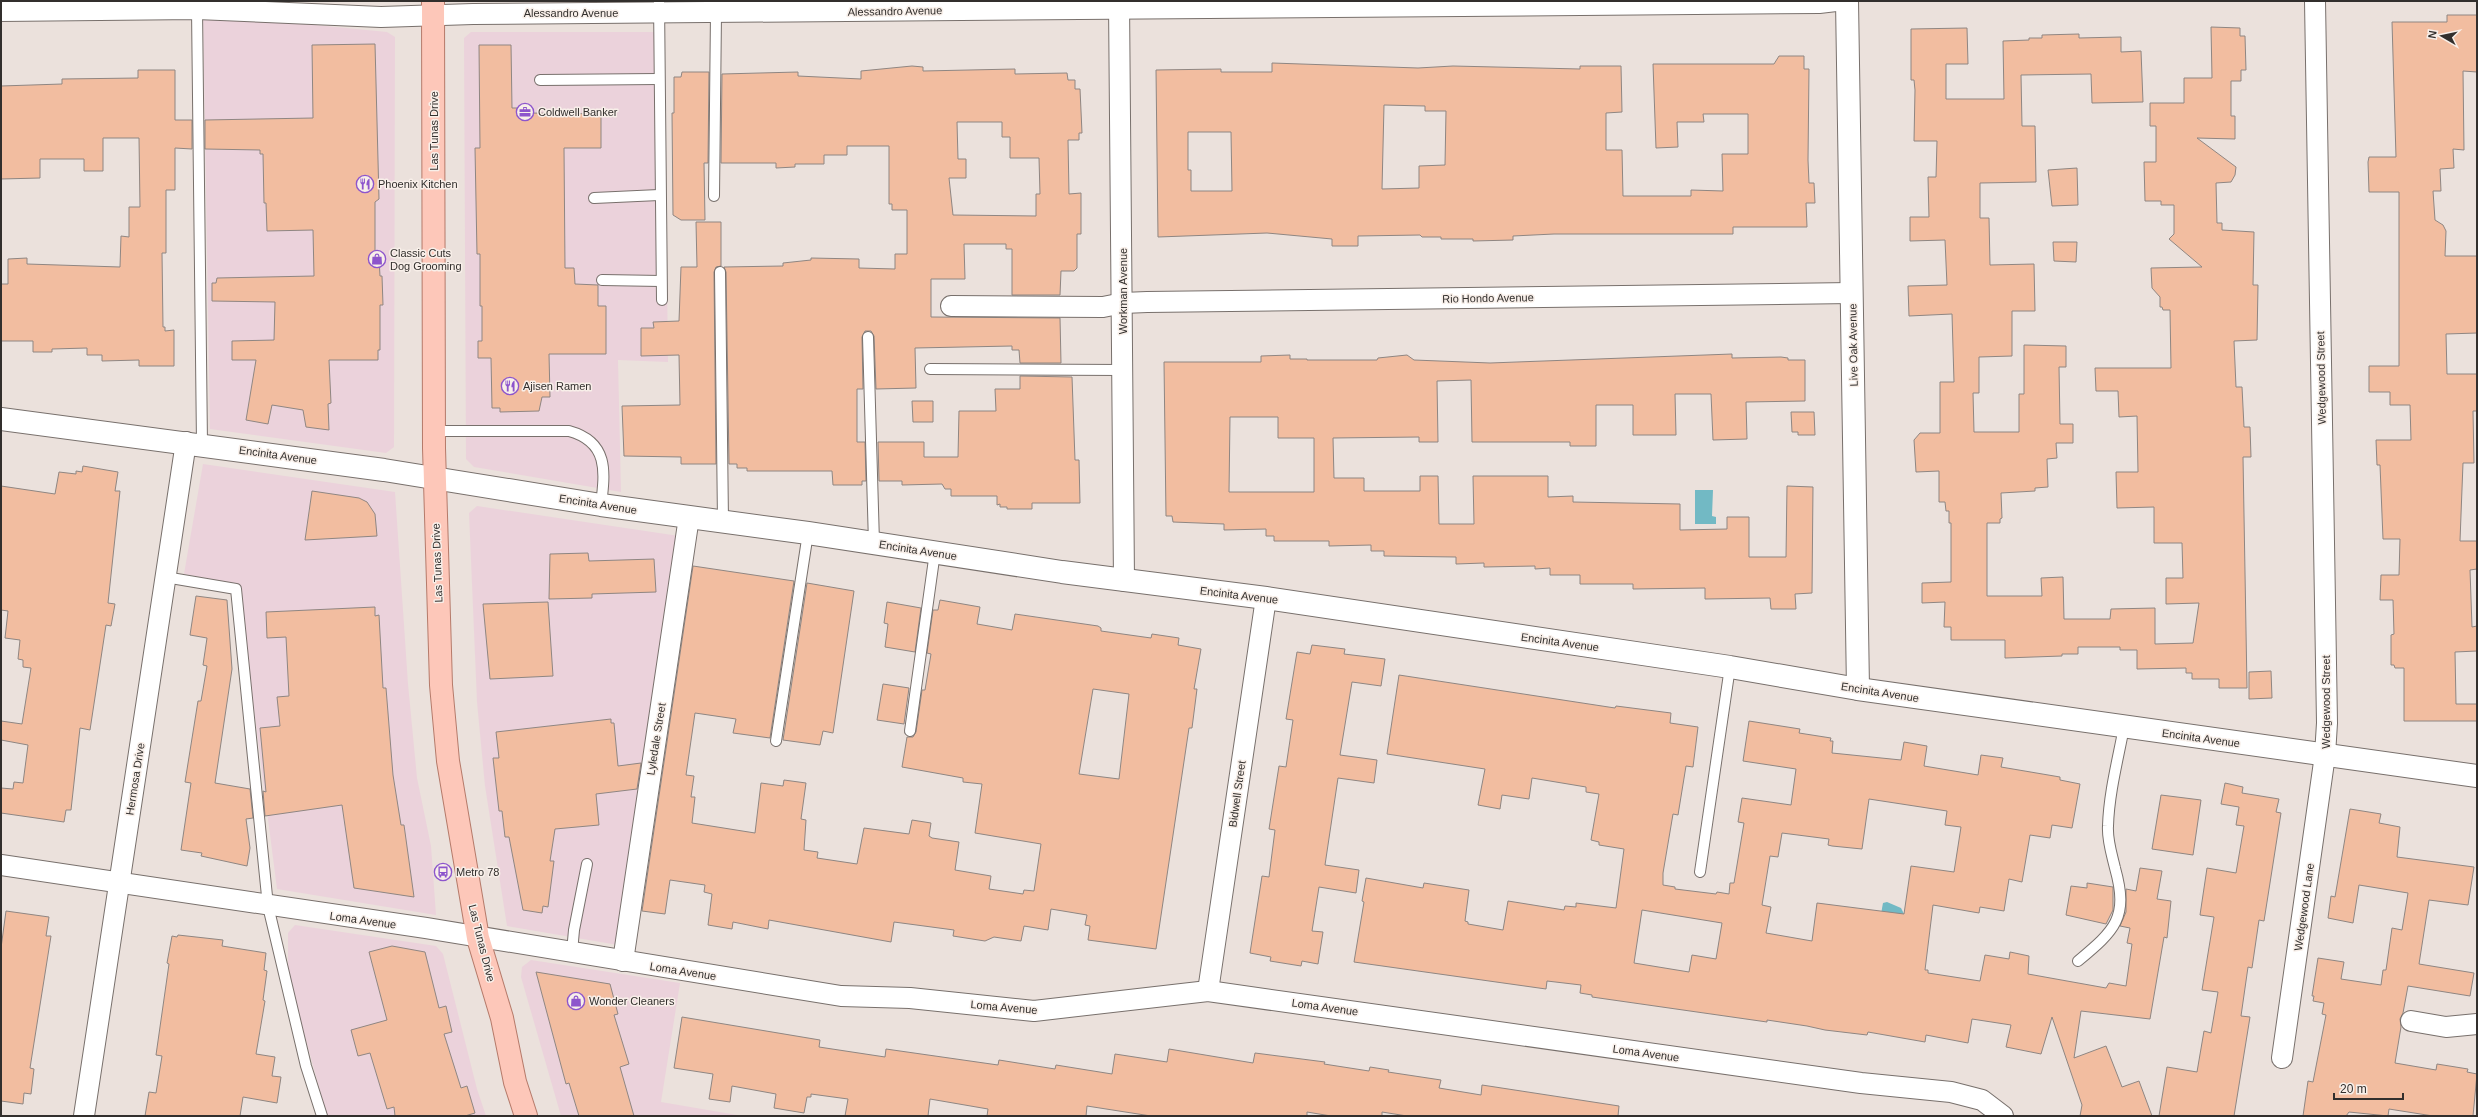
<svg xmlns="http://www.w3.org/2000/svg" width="2478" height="1117" viewBox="0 0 2478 1117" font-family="Helvetica,sans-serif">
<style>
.commercial{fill:#ebd2db}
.water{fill:#72b9c4}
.building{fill:#f2bda0;stroke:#8f8682;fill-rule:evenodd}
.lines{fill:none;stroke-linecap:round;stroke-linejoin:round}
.service-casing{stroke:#78706c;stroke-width:12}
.minor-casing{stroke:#78706c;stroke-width:22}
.tertiary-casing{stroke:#78706c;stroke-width:24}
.primary-casing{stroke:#b57a6a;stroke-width:24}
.service{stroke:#fff;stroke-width:10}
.minor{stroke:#fff;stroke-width:20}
.tertiary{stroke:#fff;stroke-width:22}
.primary{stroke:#fdc7b9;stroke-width:22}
.labels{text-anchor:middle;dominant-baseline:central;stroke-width:3;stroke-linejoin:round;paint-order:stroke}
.street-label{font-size:11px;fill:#322f2d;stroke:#f8efe9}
.poi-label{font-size:11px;fill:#322f2d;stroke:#f8efe9;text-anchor:start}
</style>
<rect width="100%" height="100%" fill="#ebe1dc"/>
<g class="commercial">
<polygon points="203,14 387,32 395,37 394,447 386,453 210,429"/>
<polygon points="471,32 664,32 668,362 618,360 621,492 474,467 466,459 464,38"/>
<polygon points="203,464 395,492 408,684 417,778 431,846 436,915 277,889 238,584 184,574"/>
<polygon points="477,506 679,536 618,945 507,926 485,786 477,702 469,513"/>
<polygon points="295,925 436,946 443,954 477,1089 486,1116 327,1116 288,975 288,933"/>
<polygon points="531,960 680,983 661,1102 743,1116 561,1116 521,977 522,967"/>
</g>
<g class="water">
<polygon points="1695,490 1713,490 1712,516 1716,517 1716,524 1695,524"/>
<polygon points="1887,902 1901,908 1904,914 1881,914 1883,903"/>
</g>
<g class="building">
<polygon points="2447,15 2477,15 2477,72 2463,71 2464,150 2453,149 2454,168 2440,169 2441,191 2433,191 2435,220 2443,225 2446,231 2445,256 2477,256 2477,333 2446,334 2447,374 2477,374 2477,411 2473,411 2474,463 2463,463 2460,541 2477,541 2477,569 2470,570 2472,627 2477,626 2477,651 2455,652 2456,704 2477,704 2477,721 2404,721 2404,668 2395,668 2394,665 2391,665 2391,635 2394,634 2393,600 2380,600 2381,575 2399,575 2400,539 2383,539 2380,465 2377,465 2376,440 2411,440 2410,405 2390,405 2390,392 2369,392 2369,366 2399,366 2399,192 2369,192 2368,162 2369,157 2396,157 2392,22 2447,22"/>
<polygon points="2211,27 2240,28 2240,36 2245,36 2246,70 2241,70 2241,81 2231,81 2231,116 2235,116 2235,139 2197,138 2236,167 2235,175 2231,182 2216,183 2217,223 2222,223 2222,230 2254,232 2253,285 2258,285 2257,340 2234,341 2236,387 2242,387 2244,427 2250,427 2251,457 2243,457 2247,688 2219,688 2219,679 2192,679 2192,673 2186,673 2186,668 2137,669 2137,650 2120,650 2120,647 2078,647 2078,654 2062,654 2062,656 2005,658 2005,640 1951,640 1951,627 1944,627 1945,602 1922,603 1922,583 1951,582 1951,523 1949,523 1949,511 1946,511 1945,502 1939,502 1939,471 1916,472 1914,440 1920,433 1940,433 1940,382 1954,382 1952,314 1909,316 1908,286 1947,285 1945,240 1910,241 1910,217 1929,217 1928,177 1936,177 1937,141 1914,141 1915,90 1914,80 1911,80 1911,29 1967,28 1968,64 1946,64 1946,99 2004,99 2003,41 2029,40 2029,38 2042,38 2042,35 2079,34 2079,38 2121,37 2121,52 2141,51 2143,102 2092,103 2091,74 2021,75 2022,126 2035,126 2036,182 1980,183 1980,218 1989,218 1990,265 2034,264 2035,311 2012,311 2012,356 1979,357 1979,393 1973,393 1974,432 2019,432 2019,394 2024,394 2024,345 2066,346 2066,367 2059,367 2060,424 2073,424 2073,443 2056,443 2057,458 2047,459 2048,487 2035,488 2035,491 2001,493 2002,518 2000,519 2000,523 1987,523 1987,596 2042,596 2041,578 2063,577 2064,619 2110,619 2111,609 2155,608 2155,644 2193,643 2199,603 2166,604 2166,578 2183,578 2182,543 2154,543 2154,507 2117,508 2116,472 2138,472 2137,416 2119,417 2118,391 2096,391 2095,368 2171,368 2170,310 2163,310 2162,307 2160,307 2160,297 2152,288 2151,268 2202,267 2169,239 2174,234 2174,205 2161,205 2161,201 2145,201 2144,162 2156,162 2156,126 2150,126 2150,103 2184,103 2184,78 2212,78"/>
<polygon points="375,44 379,199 375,202 375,258 379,258 380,276 382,276 383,305 380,305 380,350 378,350 378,360 329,360 331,403 328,404 329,430 306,427 303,410 272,405 268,424 246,420 256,360 232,360 232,341 274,340 275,302 212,301 212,283 216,283 217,278 314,276 313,230 267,231 266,203 264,203 263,154 260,154 260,150 205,149 205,120 313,118 312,45"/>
<polygon points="479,45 511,45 512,108 528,108 528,113 601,114 601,148 564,148 565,268 574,268 575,284 598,285 598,306 606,306 606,354 549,354 550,397 542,397 539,411 500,412 500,408 492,408 491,358 478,358 478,341 482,341 482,306 480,306 480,254 477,254 475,148 480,148"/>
<path d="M1779,56H1804V69H1809L1808,160L1809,183H1814L1815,203H1806L1807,227H1733V234H1554L1513,236V240L1473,241V239H1441V237H1422L1420,235L1358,236V246H1332V239L1267,233L1158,237L1156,70L1221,69V72H1272V63L1418,68L1453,66L1580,69V66H1621L1622,112L1606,113V150H1622L1623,196H1691V190L1723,191L1722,154H1748V114H1703L1704,122H1677L1678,147L1656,148L1653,64H1774ZM1384,105L1425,106V111H1446L1445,165L1419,166V188L1382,189ZM1188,132H1231L1232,191H1191V170H1188Z"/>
<path d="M912,66L923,67V71L1015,69V74L1067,73L1068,80H1075V89H1080L1082,133H1079V140H1068L1069,194L1081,193V234H1077V268L1074,271H1061L1060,295H1012V249H1006V244H964L965,279H931V317L1060,318L1061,363H1020L1019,350H1012V346L915,348L916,388L876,389L874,336L871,331H865L862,337L863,389H857V442H865L866,481H862V485H833L832,471H747V468H737V464H729L726,272L724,267L783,266V263L811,260V258L859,259V268L895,269V254H907V210H892V204H889V146H847V155H824V164H795V167L776,168V163H721L722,74L798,72V76L861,79V71ZM957,122H1002V137H1010V158H1039L1040,194H1036V216L953,215L949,178H966V159H958Z"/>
<polygon points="138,70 175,70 175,120 192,120 192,149 175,148 175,190 166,190 166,253 162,253 163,327 165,327 165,331 174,330 174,366 139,366 139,360 102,361 102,355 87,355 87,348 52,349 52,352 33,352 33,341 1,341 1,284 8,284 8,259 27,258 27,264 120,267 121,236 129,237 129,207 140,207 139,138 103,138 103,171 84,171 84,159 40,159 40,178 1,179 1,86 62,84 62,79 138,78"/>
<polygon points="682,72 709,72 708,163 704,163 705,220 681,220 673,215 672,113 674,113 674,77 681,77"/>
<polygon points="2077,168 2078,205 2052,206 2048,170"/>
<polygon points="696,222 721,222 721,266 716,267 714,272 716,464 681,464 681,457 624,456 622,406 680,405 679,355 641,356 641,328 654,328 653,322 679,321 681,267 697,267"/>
<polygon points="2053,242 2077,242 2076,262 2054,261"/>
<path d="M1732,354V358L1781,357L1788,358V360H1805V401L1746,402L1747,439L1713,440L1711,394H1675L1676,435H1633V405H1596V446H1570V442H1472L1471,380L1437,381L1438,442H1419V437L1333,438L1334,478H1364V491H1420V476H1438L1439,524H1474L1473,476H1548V497L1573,496V502L1680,504V530L1727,529V517H1749V557H1786L1787,486L1813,487L1812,593L1795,594L1796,609H1771L1770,598L1705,599V588L1633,589V584H1580V575H1550V568L1535,569V566L1484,567V563L1456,564V557L1384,556V551H1371V545L1329,546V541H1274V536H1266V529L1224,530V524L1173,522L1172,516H1166L1164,362H1261V356L1290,355V359H1307V360H1377L1378,358L1407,355L1414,360L1490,363ZM1230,417H1278V438H1314V492H1229Z"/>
<polygon points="1020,376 1072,377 1075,460 1079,460 1080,503 1032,503 1032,509 1007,509 1007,507 1000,507 1000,504 997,505 997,496 951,496 951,489 945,489 942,484 902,485 902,481 879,481 878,442 924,442 924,457 958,457 959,411 996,411 995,389 1020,389"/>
<polygon points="912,401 933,401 933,422 913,422"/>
<polygon points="1791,412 1814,412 1815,435 1798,435 1798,432 1792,432"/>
<polygon points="83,466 118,472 115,491 120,491 108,603 115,604 111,626 106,625 90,730 80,728 71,810 66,810 64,822 1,813 1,788 13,789 14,782 23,783 28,745 1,740 1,721 22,724 31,668 23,667 23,660 18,659 20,640 5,638 8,611 1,610 1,486 55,494 59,472 76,474 76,471 82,472"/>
<polygon points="312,491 359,498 367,502 375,514 377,536 305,540"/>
<polygon points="588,553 589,561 654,559 656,592 592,594 592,598 549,599 550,554"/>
<path d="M693,566L794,581L770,738L733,733L736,719L695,713L686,775L694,776L691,797H695L692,823L755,833L761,783L783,786L784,780L806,783L801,819L806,820L804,850L818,852L817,858L857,864L864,828L909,834L912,820L931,823L929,836L932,838L959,842L955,870L991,876L989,889L1023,894L1024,890L1034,891L1041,844L975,833L982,784L963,782V778L902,767L907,737H913L916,732L922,690H925L931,654L927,653L933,610H938L940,600L980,607L977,624L1012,630L1015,614L1098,626L1101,628V631L1151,638L1152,634L1179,638L1178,645L1201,649L1194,689H1197L1192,728H1189L1156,949L1088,940L1090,926L1085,925L1087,915L1051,909L1048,930L1024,926L1021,941L994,937L985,941L953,936L954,930L894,922L891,942L769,920L768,929L733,922L732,929L708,925L712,894L704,892L705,885L670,880L665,914L642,911ZM1093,689L1129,694L1119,779L1079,774Z"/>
<polygon points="807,583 854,591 833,733 823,731 820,745 783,740"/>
<polygon points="196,596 227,600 232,669 215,783 250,789 253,818 246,819 250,848 247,866 201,856 202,853 181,850 191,783 185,782 198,701 201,701 207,666 203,665 207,638 190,635"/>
<polygon points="548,602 553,676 490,679 483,604"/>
<polygon points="887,602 921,608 915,652 885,647 888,624 884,623"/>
<polygon points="375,607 375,616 379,615 383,688 386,688 393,775 401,825 404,825 414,897 354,888 342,805 265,816 263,791 266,792 260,728 280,726 277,697 289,696 286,637 267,638 266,612"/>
<polygon points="1312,645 1345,649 1344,654 1385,659 1381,686 1352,682 1340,755 1377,760 1374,783 1338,778 1325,865 1359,870 1356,893 1319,887 1312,931 1323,932 1318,964 1302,961 1301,966 1270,961 1271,957 1250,953 1262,876 1269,877 1275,830 1269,829 1279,766 1286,767 1293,720 1286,719 1297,652 1310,654"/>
<polygon points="2271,671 2272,698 2249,699 2249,672"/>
<path d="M1399,675L1615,708L1616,706L1671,713L1670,723L1698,727L1693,767L1686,766L1678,815L1673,814L1663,873V885L1675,887V889L1716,894L1717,892L1729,894L1730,883H1734L1744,823L1738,822L1742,798L1791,805L1796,769L1743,761L1749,721L1800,729L1799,733L1831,738L1830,741H1833L1832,753L1901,760L1904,742L1927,746L1924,766L1978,775L1981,755L2003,758L2001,767L2060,777V780L2080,784L2072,828L2052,825L2050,838L2030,835L2022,882L2009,879L2004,911L1980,907L1979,913L1933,905L1925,970H1928V973L1980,981L1985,955L2009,959L2010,952L2029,956L2028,974L2106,988L2109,983L2126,986L2132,944L2127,943L2130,928L2120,926L2126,912V889L2136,891L2140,868L2162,871L2157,899L2171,901L2167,938L2164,937L2150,1019L2081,1011L2074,1058L2106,1046L2122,1087L2139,1081L2152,1116H2080L2082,1105L2052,1017L2041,1054L2006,1047L2011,1025L1972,1019L1968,1043L1926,1035L1925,1042L1868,1032L1867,1035L1825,1030L1807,1026L1767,1020V1022L1592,997V995L1580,993L1581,985L1547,981L1546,989L1354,962L1364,902L1362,901L1366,878L1423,888L1424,883L1469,890L1465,921L1468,922V924L1503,930L1508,901L1564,910L1565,906L1576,907V903L1616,908L1624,849L1599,845V842L1591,840L1599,794L1586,792V787L1532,778L1529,799L1502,795L1500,809L1478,805L1485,769L1387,754ZM1869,799L1947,811L1945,825L1961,827L1954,872L1911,866L1904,914L1817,903L1812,941L1766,933L1771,907L1762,905L1770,856L1778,857L1782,833L1829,839L1828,845L1832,846L1862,849ZM1642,910L1722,923L1716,959L1692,955L1689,972L1634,963Z"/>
<polygon points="883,684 909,688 904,724 877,720"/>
<polygon points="611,719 611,723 614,723 618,766 641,763 637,789 596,794 599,825 555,829 550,861 554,861 548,907 543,906 542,913 523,910 509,837 505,837 502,811 499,811 493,758 499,758 496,732"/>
<polygon points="2225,783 2243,787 2242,793 2279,799 2276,812 2281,813 2264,921 2259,920 2252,968 2248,967 2241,1016 2250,1017 2234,1116 2159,1116 2167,1067 2197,1072 2204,1031 2211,1033 2218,992 2202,990 2214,917 2200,915 2207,868 2236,873 2244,826 2236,825 2239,807 2221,804"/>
<polygon points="2161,795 2201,800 2193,855 2152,849"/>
<polygon points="2350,809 2381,814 2379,823 2400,827 2397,857 2474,867 2468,905 2429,900 2419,964 2474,973 2470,996 2408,986 2403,1013 2400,1019 2401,1027 2395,1063 2436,1070 2437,1064 2468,1069 2467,1072 2477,1074 2473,1116 2433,1116 2389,1109 2388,1116 2349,1112 2346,1116 2303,1116 2308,1081 2313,1082 2326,1015 2322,1014 2324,1003 2313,1001 2314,996 2312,996 2318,958 2344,962 2341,979 2381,985 2383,970 2386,970 2392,928 2402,930 2408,893 2359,885 2353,923 2328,918 2331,896 2335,897"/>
<polygon points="2087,883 2113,887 2113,910 2106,924 2066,915 2071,886 2087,888"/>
<polygon points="6,911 49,917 46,936 51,936 30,1068 34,1069 31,1094 24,1093 23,1104 1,1101 1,948"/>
<polygon points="178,935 223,940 222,946 266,953 264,970 267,971 263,1000 265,1001 256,1054 275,1057 272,1076 281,1077 277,1103 243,1097 240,1116 145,1116 149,1092 156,1093 162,1056 156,1055 169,964 167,963 172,936 177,937"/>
<polygon points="392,946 425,952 439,1008 446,1006 452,1032 444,1034 461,1088 467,1086 475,1113 465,1116 395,1116 394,1107 387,1109 370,1053 358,1056 351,1030 387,1020 369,952"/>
<polygon points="536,972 610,984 618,1014 614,1015 629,1064 620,1067 634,1116 579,1116 569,1083 566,1084"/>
<polygon points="682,1017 820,1040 819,1047 885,1057 886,1049 998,1065 999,1060 1055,1069 1056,1065 1112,1074 1115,1054 1167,1062 1169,1049 1253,1063 1255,1053 1325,1062 1324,1064 1369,1071 1370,1067 1389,1070 1388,1072 1441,1080 1439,1088 1481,1095 1482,1085 1619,1106 1618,1116 1407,1116 1382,1112 1382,1116 1331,1116 1307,1112 1307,1116 1151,1116 1087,1106 1086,1116 987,1116 988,1109 930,1099 928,1116 845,1116 848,1099 811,1094 811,1097 807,1097 804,1113 774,1108 776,1094 732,1086 730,1102 709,1099 713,1074 674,1068"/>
</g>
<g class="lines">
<defs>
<g id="service">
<polyline points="659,1 662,300"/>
<polyline points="197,9 202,444"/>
<polyline points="540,80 659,79"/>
<polyline points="714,196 716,13"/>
<polyline points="594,198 659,195"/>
<polyline points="720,272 723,521"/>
<polyline points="602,280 661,281"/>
<polyline points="868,337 874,543"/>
<polyline points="930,369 1123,370"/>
<path d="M434,431H569C609,442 605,472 601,505"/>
<polyline points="165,577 236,589 268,906 306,1066 322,1116"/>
<polyline points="910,731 935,552"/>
<polyline points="776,741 808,533"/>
<polyline points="1700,872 1730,667"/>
<polyline points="572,952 574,930 587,864"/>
<path d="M2078,961C2115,930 2129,918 2115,868C2112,855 2107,840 2108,826C2109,793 2118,759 2124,727"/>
</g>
<g id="minor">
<polyline points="1119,1 1124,581"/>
<polyline points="1,11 197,9 381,17 473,14 1819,3 1836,1"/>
<polyline points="951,306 1103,307 1123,303 1147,302 1852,293"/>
<polyline points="1,865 426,928 841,996 910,998 1034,1011 1208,991 1861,1083 1951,1092 1982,1100 2003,1116"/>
<polyline points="623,961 689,517"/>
<polyline points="1208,991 1266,598"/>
<polyline points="2411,1021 2446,1027 2477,1024"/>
<polyline points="2282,1058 2325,755 2327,723 2315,1"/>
<polyline points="84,1116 186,442"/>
</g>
<g id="tertiary">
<polyline points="1847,1 1858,689"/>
<polyline points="1,419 384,470 601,505 808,533 1062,572 1266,598 1730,667 1858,689 2477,776"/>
</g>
<polyline id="primary" points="433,1 434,448 441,685 448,761 478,938 502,1018 515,1082 526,1116"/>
</defs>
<use href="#service" class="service-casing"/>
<use href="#minor" class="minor-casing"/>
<use href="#tertiary" class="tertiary-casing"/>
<use href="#primary" class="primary-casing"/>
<use href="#service" class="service"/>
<use href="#minor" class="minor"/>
<use href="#tertiary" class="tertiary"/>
<use href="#primary" class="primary"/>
</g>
<defs>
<symbol id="office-ring" viewBox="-11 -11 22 22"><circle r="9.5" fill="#f8efe9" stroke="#8d55cc" stroke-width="1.5"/><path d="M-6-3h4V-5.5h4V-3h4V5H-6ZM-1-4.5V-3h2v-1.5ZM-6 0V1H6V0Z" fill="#8d55cc"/></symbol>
<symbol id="restaurant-ring" viewBox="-11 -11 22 22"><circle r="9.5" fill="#f8efe9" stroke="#8d55cc" stroke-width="1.5"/><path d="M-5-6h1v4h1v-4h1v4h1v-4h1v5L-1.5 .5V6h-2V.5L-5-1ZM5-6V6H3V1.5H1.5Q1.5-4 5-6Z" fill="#8d55cc"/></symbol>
<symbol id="shop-ring" viewBox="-11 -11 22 22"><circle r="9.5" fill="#f8efe9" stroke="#8d55cc" stroke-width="1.5"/><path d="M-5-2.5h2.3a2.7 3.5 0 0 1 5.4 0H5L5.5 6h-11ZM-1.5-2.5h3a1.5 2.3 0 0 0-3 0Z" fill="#8d55cc"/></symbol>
<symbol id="bus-ring" viewBox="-11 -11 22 22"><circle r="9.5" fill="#f8efe9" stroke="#8d55cc" stroke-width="1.5"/><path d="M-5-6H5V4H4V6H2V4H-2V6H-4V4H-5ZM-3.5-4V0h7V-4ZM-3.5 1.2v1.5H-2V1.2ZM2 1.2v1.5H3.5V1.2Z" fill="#8d55cc"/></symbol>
</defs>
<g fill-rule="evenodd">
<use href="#office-ring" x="515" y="102" width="20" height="20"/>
<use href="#restaurant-ring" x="355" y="174" width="20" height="20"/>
<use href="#shop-ring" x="367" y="249" width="20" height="20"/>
<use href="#restaurant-ring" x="500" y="376" width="20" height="20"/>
<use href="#bus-ring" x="433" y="862" width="20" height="20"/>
<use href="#shop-ring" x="566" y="991" width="20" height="20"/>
</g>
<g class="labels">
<g class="street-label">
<text transform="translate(895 11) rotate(-1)">Alessandro Avenue</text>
<text x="571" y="13">Alessandro Avenue</text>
<text transform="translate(434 131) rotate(-90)">Las Tunas Drive</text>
<text transform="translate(1123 291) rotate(-90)">Workman Avenue</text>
<text transform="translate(1488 298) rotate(-1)">Rio Hondo Avenue</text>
<text transform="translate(1853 345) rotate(-91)">Live Oak Avenue</text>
<text transform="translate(2321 378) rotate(-91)">Wedgewood Street</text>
<text transform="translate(278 455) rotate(8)">Encinita Avenue</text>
<text transform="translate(598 504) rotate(9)">Encinita Avenue</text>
<text transform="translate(918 550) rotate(9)">Encinita Avenue</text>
<text transform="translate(437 563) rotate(-92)">Las Tunas Drive</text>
<text transform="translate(1239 595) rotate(7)">Encinita Avenue</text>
<text transform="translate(1560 642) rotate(8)">Encinita Avenue</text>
<text transform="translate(1880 692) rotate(9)">Encinita Avenue</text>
<text transform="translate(2326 702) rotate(-90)">Wedgewood Street</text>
<text transform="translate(2201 738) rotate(8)">Encinita Avenue</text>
<text transform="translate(656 739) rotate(-81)">Lyledale Street</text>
<text transform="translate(135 779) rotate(-81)">Hermosa Drive</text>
<text transform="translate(1237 794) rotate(-82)">Bidwell Street</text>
<text transform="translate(2304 907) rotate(-82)">Wedgewood Lane</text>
<text transform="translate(363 920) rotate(8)">Loma Avenue</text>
<text transform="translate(482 943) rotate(76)">Las Tunas Drive</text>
<text transform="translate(683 971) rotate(9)">Loma Avenue</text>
<text transform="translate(1004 1007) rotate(5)">Loma Avenue</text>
<text transform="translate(1325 1007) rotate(8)">Loma Avenue</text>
<text transform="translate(1646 1053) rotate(8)">Loma Avenue</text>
</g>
<g class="poi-label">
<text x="538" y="112">Coldwell Banker</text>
<text x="378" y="184">Phoenix Kitchen</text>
<text x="390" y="253">Classic Cuts<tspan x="390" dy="13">Dog Grooming</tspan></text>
<text x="523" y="386">Ajisen Ramen</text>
<text x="456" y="872">Metro 78</text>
<text x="589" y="1001">Wonder Cleaners</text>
</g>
</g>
<rect width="2478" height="1117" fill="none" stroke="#322f2d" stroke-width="4"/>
<g transform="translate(2442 36) rotate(279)" stroke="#f8efe9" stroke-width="3" paint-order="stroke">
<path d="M0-3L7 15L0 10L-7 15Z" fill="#322f2d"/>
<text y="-6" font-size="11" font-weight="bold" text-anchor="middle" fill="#322f2d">N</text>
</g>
<path d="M2334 1093v6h69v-6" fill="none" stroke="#322f2d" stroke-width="2"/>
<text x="2340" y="1093" font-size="12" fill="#322f2d" stroke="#f8efe9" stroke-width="3" paint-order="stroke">20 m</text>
</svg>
